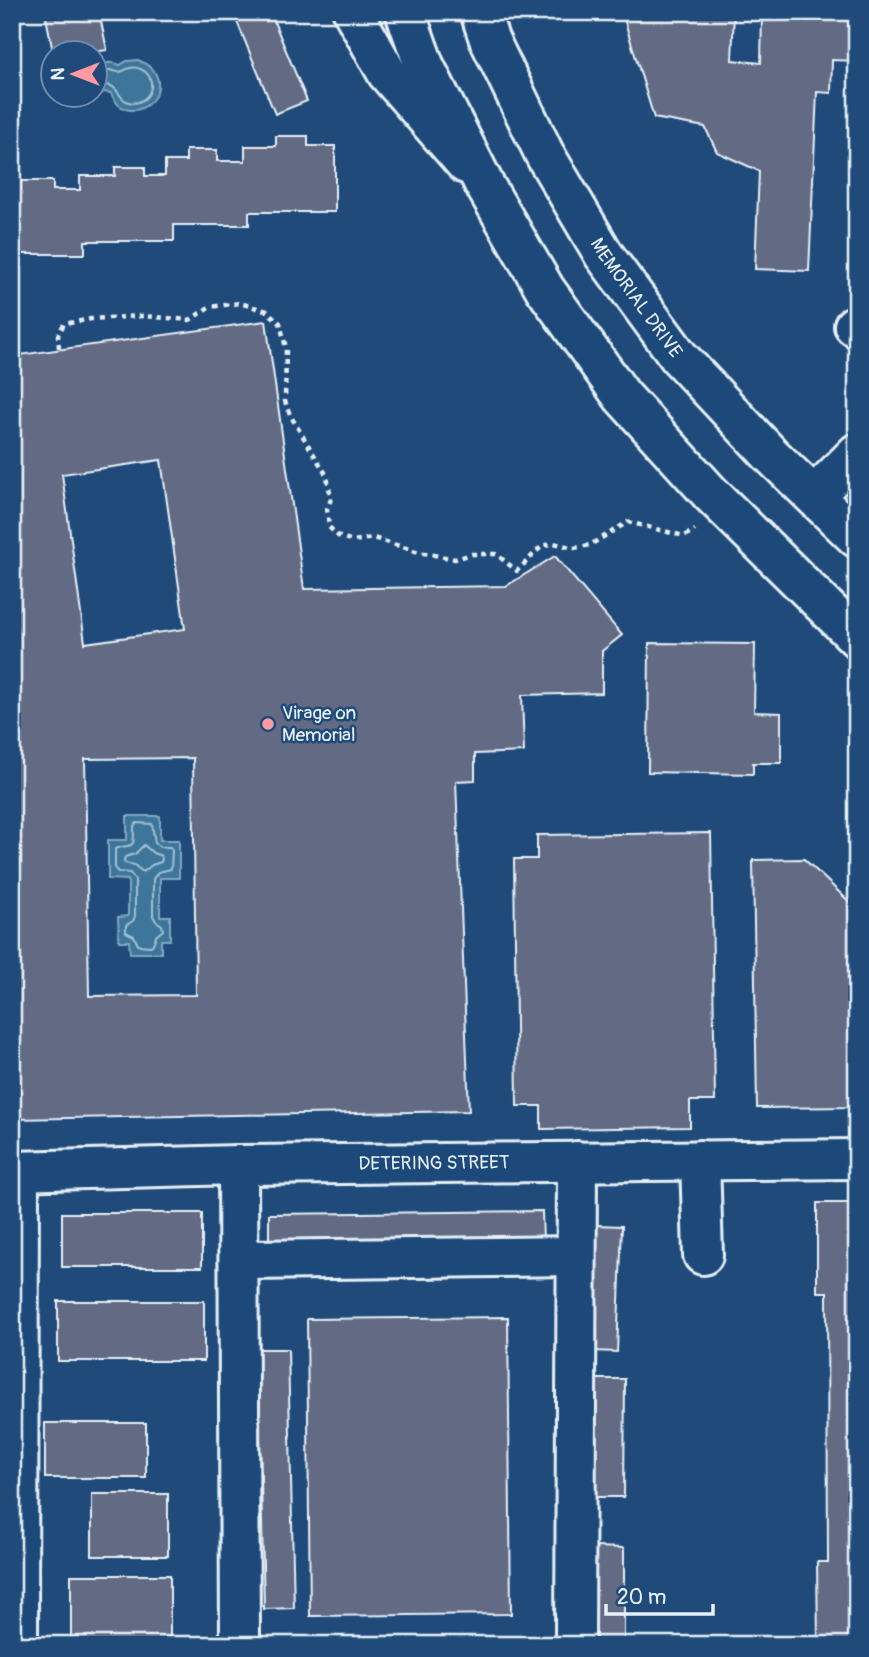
<svg xmlns="http://www.w3.org/2000/svg" width="869" height="1657" viewBox="0 0 869 1657" font-family="Pangolin,sans-serif">
<style>
.water{fill:#3e769a;stroke:#82a7c0;stroke-width:2}
.lines{fill:none;stroke-linecap:round;stroke-linejoin:round}
.shore{stroke:#a4c0d2;stroke-width:2}
.building{fill:#626b84;stroke:#e8f1f8;stroke-width:2;fill-rule:evenodd}
.minor-casing{stroke:#e8f1f8;stroke-width:44}
.major-casing{stroke:#e8f1f8;stroke-width:44}
.path{stroke:#e8f1f8;stroke-width:4.5;stroke-dasharray:5 5;stroke-linecap:butt}
.minor{stroke:#1f4a7a;stroke-width:38}
.major{stroke:#1f4a7a;stroke-width:38}
.poi-dot{fill:#ff9aa2;stroke:#1f4a7a;stroke-width:2.5}
.labels{text-anchor:middle;dominant-baseline:central;stroke-width:5;stroke-linejoin:round;paint-order:stroke}
.street-label{font-size:19px;fill:#e8f1f8;stroke:#1f4a7a}
.poi-label{font-size:19px;fill:#e8f1f8;stroke:#1f4a7a;text-anchor:start}
</style>
<rect width="100%" height="100%" fill="#1f4a7a"/>
<filter id="ink" filterUnits="userSpaceOnUse"><feTurbulence type="fractalNoise" baseFrequency=".0143" numOctaves="2"/><feDisplacementMap in="SourceGraphic" scale="14" xChannelSelector="R" yChannelSelector="G"/><feConvolveMatrix kernelMatrix="1 2 1 2 8 2 1 2 1" color-interpolation-filters="sRGB"/></filter>
<g filter="url(#ink)">
<g class="water">
<path d="M138,60C189,82 130,138 111,93L104,92L98,95L95,93V87L96,84C92,69 105,58 120,65L127,61Z"/>
<polygon points="127,816 160,816 160,840 179,840 179,878 160,878 160,916 170,916 170,940 161,940 161,953 130,953 129,941 119,941 118,917 128,916 128,880 108,879 108,840 127,840"/>
</g>
<g class="lines">
<g class="shore">
<path d="M94,77L101,76L109,70C112,70 116,72 119,72C124,72 125,69 130,68C137,66 145,70 149,76C157,91 142,108 126,101C119,97 118,89 111,86C105,84 100,86 94,87"/>
<path d="M137,823L152,824L155,843L160,847H170L172,850L171,869L158,872L153,879V916L156,921L162,925L163,930L156,936L153,944L151,946L138,945L134,936L126,932V925L133,921L135,916V880L130,873L118,872L115,869V849C134,842 134,852 134,826Z"/>
<polygon points="144,845 153,853 161,856 162,859 161,862 152,865 143,872 134,865 125,863 124,860 125,857 135,854"/>
</g>
</g>
<g class="building">
<polygon points="45,12 99,12 107,50 94,52 53,52"/>
<polygon points="233,12 270,12 307,101 275,114"/>
<polygon points="622,12 734,12 732,60 761,63 762,15 780,16 780,12 857,12 857,61 832,60 831,93 817,92 809,271 755,269 759,171 717,152 705,127 654,118"/>
<polygon points="276,136 308,136 308,146 335,146 335,212 249,212 249,225 174,225 174,241 85,241 85,254 12,254 12,190 21,190 21,181 53,181 53,190 80,190 80,176 115,176 115,167 145,167 145,176 165,176 165,161 186,161 186,150 217,150 217,161 245,161 245,146 276,146"/>
<path d="M266,321L304,589L506,586L555,556L622,635L602,651V693L522,695L524,752L475,754V780L456,781L469,1111L12,1119V356ZM161,460L185,629L85,643L62,474ZM193,758L196,995L89,996L85,759Z"/>
<polygon points="649,643 755,644 754,712 781,713 781,763 753,763 753,774 648,772"/>
<polygon points="711,833 715,1101 690,1101 690,1127 541,1129 541,1106 517,1106 514,859 537,859 537,835"/>
<polygon points="804,859 857,909 857,1107 757,1108 753,860"/>
<polygon points="817,1203 857,1203 857,1645 818,1645 817,1562 828,1562 827,1292 817,1292"/>
<polygon points="542,1211 543,1241 269,1244 269,1214"/>
<rect x="62" y="1213" width="140" height="54"/>
<polygon points="597,1225 622,1226 617,1352 592,1351"/>
<rect x="58" y="1301" width="146" height="60"/>
<polygon points="508,1317 511,1614 310,1616 307,1319"/>
<polygon points="258,1349 288,1349 294,1608 264,1609"/>
<polygon points="595,1379 625,1379 624,1497 595,1497"/>
<rect x="45" y="1423" width="101" height="55"/>
<rect x="92" y="1494" width="76" height="62"/>
<polygon points="593,1547 624,1548 624,1645 593,1645"/>
<rect x="71" y="1575" width="99" height="70"/>
</g>
<g class="lines">
<defs>
<g id="minor">
<polyline points="353,12 387,73 466,164"/>
<polyline points="854,326 857,328"/>
<polyline points="814,496 857,453"/>
<polyline points="700,1160 703,1255"/>
<polyline points="238,1165 240,1639"/>
<path id="s1" d="M12,1171L238,1165L857,1159"/>
<polyline points="239,1260 576,1256"/>
<polyline points="18,1645 19,1171"/>
<polyline points="575,1645 577,1161"/>
</g>
<g id="major">
<polyline points="405,12 424,65 484,184 545,289 622,396 711,494 857,638"/>
<path id="s2" d="M480,12L489,39L545,155L604,255L679,357L770,454L857,538"/>
</g>
</defs>
<use href="#minor" class="minor-casing"/>
<use href="#major" class="major-casing"/>
<polyline class="path" points="59,348 58,335 64,324 91,319 143,316 190,320 209,307 240,303 267,311 280,323 286,348 285,401 290,415 327,476 331,499 327,509 329,527 338,536 353,541 373,538 419,552 455,559 472,554 496,554 517,571 542,546 554,543 574,548 590,545 628,522 684,536 695,530"/>
<use href="#minor" class="minor"/>
<use href="#major" class="major"/>
</g>
</g>
<circle class="poi-dot" cx="268" cy="724" r="7"/>
<g class="labels">
<g class="street-label">
<text stroke="none"><textPath href="#s2" startOffset="327">MEMORIAL DRIVE</textPath></text>
<text stroke="none"><textPath href="#s1" startOffset="422">DETERING STREET</textPath></text>
</g>
<g class="poi-label">
<text x="282" y="713">Virage on<tspan x="282" dy="22">Memorial</tspan></text>
</g>
</g>
<rect width="869" height="1657" fill="none" stroke="#1f4a7a" stroke-width="42"/>
<rect x="21" y="21" width="827" height="1615" fill="none" stroke="#e8f1f8" stroke-width="2.5" filter="url(#ink)"/>
<g transform="translate(74 74) rotate(270)"><circle r="33" fill="#1f4a7a" stroke="#6f8dac" stroke-width="2"/>
<path d="M0-5L12 26L0 18L-12 26Z" fill="#ff9aa2"/>
<text y="-10" font-size="19" font-weight="bold" text-anchor="middle" fill="#e8f1f8">N</text>
</g>
<path d="M606 1604v10h107v-10" fill="none" stroke="#e8f1f8" stroke-width="3.5"/>
<text x="617" y="1604" font-size="21" fill="#e8f1f8" stroke="#1f4a7a" stroke-width="5" paint-order="stroke">20 m</text>
</svg>
